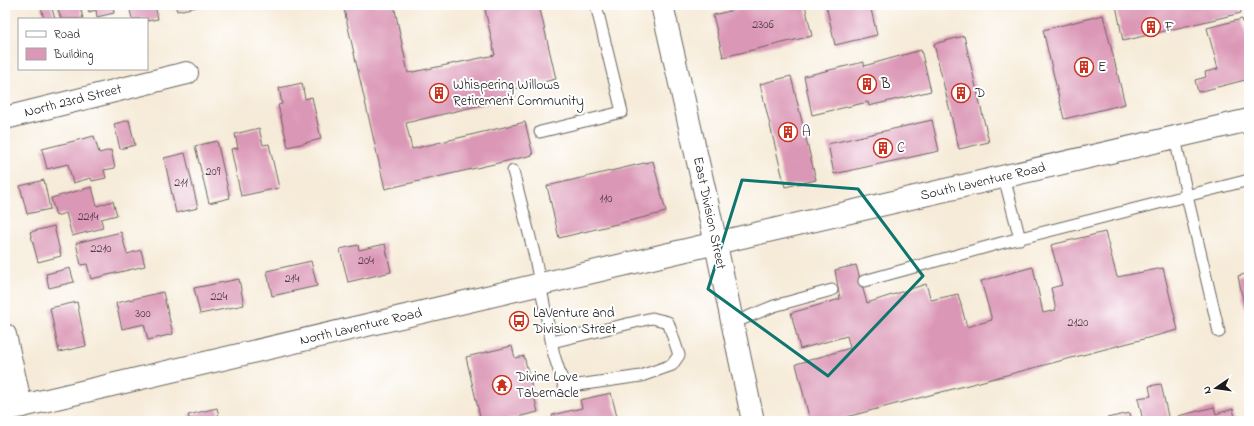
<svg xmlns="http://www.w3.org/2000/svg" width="1254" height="426" viewBox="0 0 1254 426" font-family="'Indie Flower',sans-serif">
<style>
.building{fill:#db97b6}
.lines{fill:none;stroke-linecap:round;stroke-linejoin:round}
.lane-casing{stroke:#68645e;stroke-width:13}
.street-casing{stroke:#68645e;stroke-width:24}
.secondary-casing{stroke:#68645e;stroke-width:24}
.lane{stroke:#fff;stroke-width:11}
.street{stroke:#fff;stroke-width:22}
.secondary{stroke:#fff;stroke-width:22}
.marked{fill:none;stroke:#0f766e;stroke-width:3;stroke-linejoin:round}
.labels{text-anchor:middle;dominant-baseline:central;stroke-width:4;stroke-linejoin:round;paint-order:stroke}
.number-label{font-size:12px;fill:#4c3b42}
.poi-label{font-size:14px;fill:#1c1c1c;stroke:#fff;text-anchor:start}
.street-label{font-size:14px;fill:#1c1c1c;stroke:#fff}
</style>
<rect width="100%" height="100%" fill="#fff"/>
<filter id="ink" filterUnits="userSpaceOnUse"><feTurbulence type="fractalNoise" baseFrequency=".025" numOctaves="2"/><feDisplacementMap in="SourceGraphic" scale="8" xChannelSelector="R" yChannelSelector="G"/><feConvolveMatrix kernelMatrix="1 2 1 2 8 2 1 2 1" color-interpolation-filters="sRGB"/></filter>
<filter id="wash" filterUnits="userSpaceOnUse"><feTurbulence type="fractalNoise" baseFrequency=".012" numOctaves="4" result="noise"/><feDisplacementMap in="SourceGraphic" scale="16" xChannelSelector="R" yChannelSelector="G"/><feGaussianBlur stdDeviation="0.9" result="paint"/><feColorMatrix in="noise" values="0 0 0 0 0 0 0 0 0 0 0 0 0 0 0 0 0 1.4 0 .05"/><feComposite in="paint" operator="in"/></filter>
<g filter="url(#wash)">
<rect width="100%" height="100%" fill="#f6ebd8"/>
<g id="blocks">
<g class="building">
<polygon points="51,5 55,19 44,19 41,7"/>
<polygon points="57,5 80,5 83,19 61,19"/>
<polygon points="88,5 113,5 114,13 97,17 96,10 89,12"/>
<polygon points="129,5 155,5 158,19 147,21 147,19 132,19"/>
<polygon points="175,5 201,5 201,6 177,11"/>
<polygon points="343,5 394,5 408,73 495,55 484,5 539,5 556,79 514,89 515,97 406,123 412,149 525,122 533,155 385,189"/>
<polygon points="755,5 805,5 812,36 723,57 713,15"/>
<polygon points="826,5 870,5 877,35 835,45"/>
<polygon points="1116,5 1239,5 1241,13 1123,41"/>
<polygon points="1103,15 1125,104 1064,119 1043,30"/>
<polygon points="1242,19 1249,45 1249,79 1198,92 1195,80 1206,77 1205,72 1218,69 1207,28"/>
<polygon points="964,36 989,142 959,149 934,44"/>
<polygon points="921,50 931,91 869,106 868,102 812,115 804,76 864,62 864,66"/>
<polygon points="791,76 816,180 785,187 760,84"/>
<polygon points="302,83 305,99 312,97 321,139 288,147 278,105 282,104 279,88"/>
<polygon points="129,120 135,145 120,149 114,124"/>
<polygon points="932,120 939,151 834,174 828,144"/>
<polygon points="259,128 263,145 269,144 279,188 241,196 231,149 238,148 235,134"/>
<polygon points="94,136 99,153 111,150 115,168 104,170 106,178 92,181 91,178 73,183 68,164 47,169 42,149"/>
<polygon points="217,141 230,198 209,203 195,146"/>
<polygon points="185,153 198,208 176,213 164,158"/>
<polygon points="653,161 666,212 559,238 547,186"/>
<polygon points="44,180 50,209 27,214 20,186"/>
<polygon points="92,187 97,206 113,201 117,215 101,219 103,228 72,236 66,213 56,216 51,198"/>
<polygon points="54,226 61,256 38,262 30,232"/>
<polygon points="121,232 127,254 141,250 145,266 91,279 87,264 81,265 76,243"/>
<polygon points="1105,232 1117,277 1163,268 1178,330 831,421 810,421 796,364 850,348 847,336 800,349 791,313 840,299 835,270 856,265 867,303 926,284 931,300 958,294 967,327 992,320 981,281 1033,267 1043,313 1056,310 1051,288 1062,285 1051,245"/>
<polygon points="385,244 391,272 348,282 340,249 358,245 359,250"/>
<polygon points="311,261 317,286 272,296 267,271"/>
<polygon points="70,268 74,282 49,288 46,274"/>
<polygon points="1249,273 1249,324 1248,324 1238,276"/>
<polygon points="239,279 244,305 200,314 194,288"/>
<polygon points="163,292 173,334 148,340 144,324 122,329 116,303"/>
<polygon points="77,302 86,346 59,352 50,308"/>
<polygon points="512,346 515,358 524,356 538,412 501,421 481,421 466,357"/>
<polygon points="1161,384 1169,421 1143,421 1138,398 1151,396 1149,386"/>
<polygon points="611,393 618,421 553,421 552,415 582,408 580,400"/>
<polygon points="1214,407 1216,414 1233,409 1236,421 1179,421 1178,416"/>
<polygon points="217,408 220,421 190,421 188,415"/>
<polygon points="1130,413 1132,421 1108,421 1107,418"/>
</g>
</g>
</g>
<g filter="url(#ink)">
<use href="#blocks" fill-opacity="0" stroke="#68645e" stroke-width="1"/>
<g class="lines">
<defs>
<g id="lane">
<polyline points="540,132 622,112 596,5"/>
<polyline points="1175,137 1187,196 1219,332"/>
<polyline points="513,171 534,253 554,355 564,386 578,385 641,376 672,365 679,355 668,322 652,318 552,342"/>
<polyline points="1004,177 1020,239"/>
<polyline points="864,281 1001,243 1249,180"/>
<polyline points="733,323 774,306 832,290"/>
</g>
<g id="street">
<polyline points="5,118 187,73"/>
<polyline points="5,335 21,406"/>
</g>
<g id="secondary">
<polyline points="662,5 706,197 753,421"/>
<polyline points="5,410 716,243 1249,120"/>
</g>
</defs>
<use href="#lane" class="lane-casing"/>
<use href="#street" class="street-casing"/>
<use href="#secondary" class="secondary-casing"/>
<use href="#lane" class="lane"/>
<use href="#street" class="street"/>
<use href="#secondary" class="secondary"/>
</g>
</g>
<path class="marked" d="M742,180L858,189L923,276L828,376L708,289Z"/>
<defs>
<symbol id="building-ring" viewBox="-11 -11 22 22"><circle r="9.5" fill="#fff" stroke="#c8321e" stroke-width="1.5"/><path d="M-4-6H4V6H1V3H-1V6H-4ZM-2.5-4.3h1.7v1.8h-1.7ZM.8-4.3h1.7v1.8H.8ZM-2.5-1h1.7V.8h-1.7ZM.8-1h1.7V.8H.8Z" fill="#c8321e"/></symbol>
<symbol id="bus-ring" viewBox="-11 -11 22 22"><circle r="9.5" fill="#fff" stroke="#c8321e" stroke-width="1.5"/><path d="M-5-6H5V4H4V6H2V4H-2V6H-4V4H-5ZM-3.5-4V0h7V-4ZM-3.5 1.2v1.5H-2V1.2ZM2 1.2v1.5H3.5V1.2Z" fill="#c8321e"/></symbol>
<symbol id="temple-ring" viewBox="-11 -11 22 22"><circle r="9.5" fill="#fff" stroke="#c8321e" stroke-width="1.5"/><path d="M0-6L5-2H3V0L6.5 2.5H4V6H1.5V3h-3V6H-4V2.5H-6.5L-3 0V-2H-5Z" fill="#c8321e"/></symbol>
</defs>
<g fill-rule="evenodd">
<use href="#building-ring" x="1140" y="16" width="22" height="22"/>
<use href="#building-ring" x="1073" y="56" width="22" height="22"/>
<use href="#building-ring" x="856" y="73" width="22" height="22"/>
<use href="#building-ring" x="428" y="82" width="22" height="22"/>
<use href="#building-ring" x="950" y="82" width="22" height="22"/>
<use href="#building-ring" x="777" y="121" width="22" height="22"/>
<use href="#building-ring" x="872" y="137" width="22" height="22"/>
<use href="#bus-ring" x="508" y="310" width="22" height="22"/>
<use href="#temple-ring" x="491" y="374" width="22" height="22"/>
</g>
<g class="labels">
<g class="number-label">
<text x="763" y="25">2306</text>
<text x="213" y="172">209</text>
<text x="181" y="183">211</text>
<text x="606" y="199">110</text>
<text x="88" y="217">2214</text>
<text x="101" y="249">2210</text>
<text x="366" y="261">204</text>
<text x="292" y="279">214</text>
<text x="219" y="297">224</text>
<text x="143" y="314">300</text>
<text x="1078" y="323">2120</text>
</g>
<g class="poi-label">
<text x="1165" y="27">F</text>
<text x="1098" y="67">E</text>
<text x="881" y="84">B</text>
<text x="453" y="85">Whispering Willows<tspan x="453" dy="16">Retirement Community</tspan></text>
<text x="975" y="93">D</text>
<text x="802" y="132">A</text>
<text x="897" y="148">C</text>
<text x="533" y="313">LaVenture and<tspan x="533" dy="16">Division Street</tspan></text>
<text x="516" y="377">Divine Love<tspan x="516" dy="16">Tabernacle</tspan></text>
</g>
<g class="street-label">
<text transform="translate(73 101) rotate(-14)">North 23rd Street</text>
<text transform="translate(983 182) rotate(-13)">South Laventure Road</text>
<text transform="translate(709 213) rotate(78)">East Division Street</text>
<text transform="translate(361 327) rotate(-13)">North Laventure Road</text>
</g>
</g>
<rect width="1254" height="426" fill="none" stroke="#fff" stroke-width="20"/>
<rect x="18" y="18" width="130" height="52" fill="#ffffff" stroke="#a4a4a4"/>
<rect x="26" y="31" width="20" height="6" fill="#ffffff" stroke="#a4a4a4"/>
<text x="54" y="38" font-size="12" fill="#1c1c1c">Road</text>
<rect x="26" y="48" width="20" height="12" fill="#db97b6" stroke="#a4a4a4"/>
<text x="54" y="58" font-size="12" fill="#1c1c1c">Building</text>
<g transform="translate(1216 388) rotate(257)" stroke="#ffffff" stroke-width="3" paint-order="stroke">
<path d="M0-3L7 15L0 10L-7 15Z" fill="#1c1c1c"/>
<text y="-6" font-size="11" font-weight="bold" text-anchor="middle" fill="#1c1c1c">N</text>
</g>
</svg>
